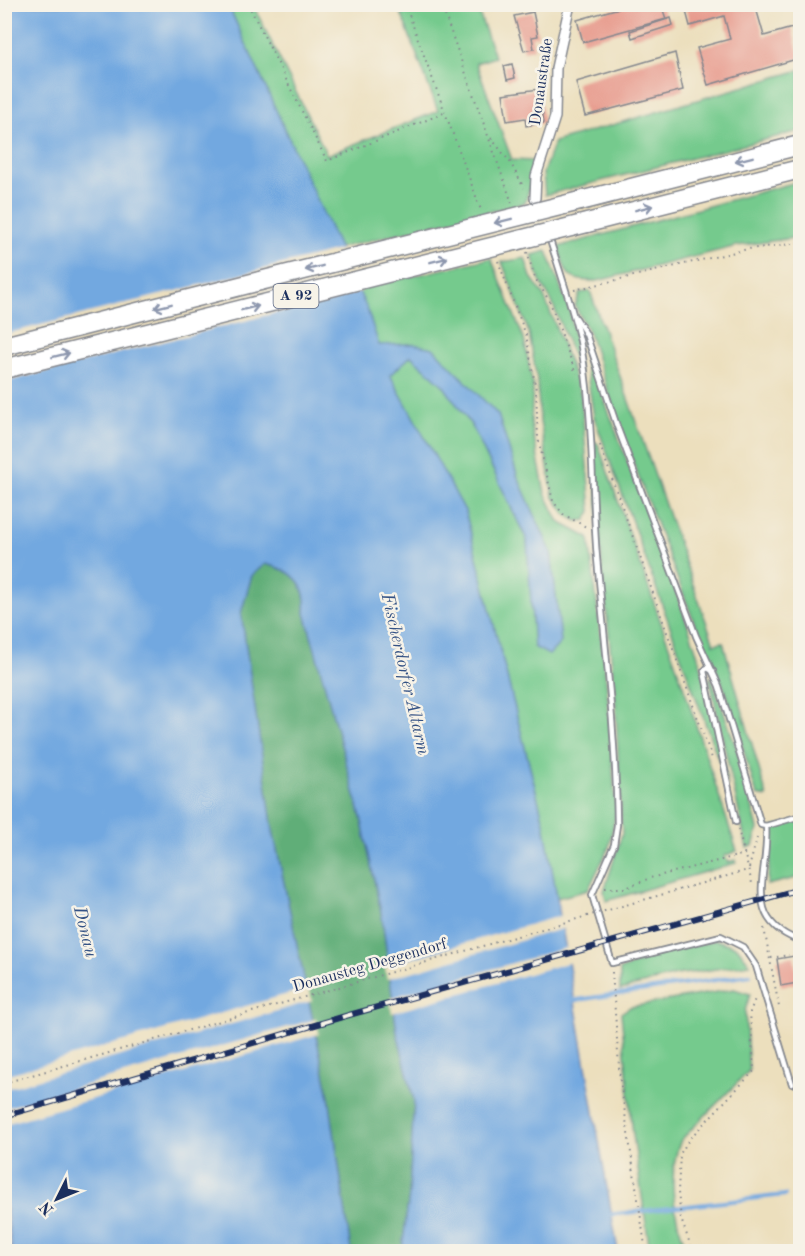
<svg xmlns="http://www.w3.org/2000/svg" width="805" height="1256" viewBox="0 0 805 1256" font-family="'Old Standard TT',serif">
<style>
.green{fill:#75ca8d;stroke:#487c76;stroke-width:1.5}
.forest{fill:#60ae78;stroke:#3e6e6b;stroke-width:1.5}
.water{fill:#72a8e0;stroke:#466c9f;stroke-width:1.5}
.pier{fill:#ecdfbd}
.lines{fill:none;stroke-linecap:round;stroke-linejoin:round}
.stream{stroke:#72a8e0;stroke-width:4}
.building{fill:#e7998b}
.service-casing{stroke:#84878e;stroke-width:8}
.minor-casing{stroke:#84878e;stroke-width:12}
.motorway-casing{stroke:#84878e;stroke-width:21}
.path{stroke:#84878e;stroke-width:2;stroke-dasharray:1.5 4.5;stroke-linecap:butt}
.service{stroke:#fff;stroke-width:4.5}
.minor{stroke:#fff;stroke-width:9}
.motorway{stroke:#fff;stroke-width:18}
.rail-casing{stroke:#1b2f5e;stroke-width:6}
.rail{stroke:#f7f3e8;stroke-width:4;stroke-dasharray:11;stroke-linecap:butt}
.motorway-bridge-casing{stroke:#84878e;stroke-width:21;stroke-linecap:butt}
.path-bridge{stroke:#84878e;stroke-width:2;stroke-dasharray:1.5 4.5;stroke-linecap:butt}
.motorway-bridge{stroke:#fff;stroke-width:18}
.oneway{stroke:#8d97ae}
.labels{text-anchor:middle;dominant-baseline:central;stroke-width:5;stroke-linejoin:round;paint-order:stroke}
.shield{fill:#f7f3e8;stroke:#5d6a87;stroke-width:1.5}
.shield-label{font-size:15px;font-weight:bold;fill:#1b2f5e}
.street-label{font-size:16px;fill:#1b2f5e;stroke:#f7f3e8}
.water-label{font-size:18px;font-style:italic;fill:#355385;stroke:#f7f3e8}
</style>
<rect width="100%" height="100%" fill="#f7f3e8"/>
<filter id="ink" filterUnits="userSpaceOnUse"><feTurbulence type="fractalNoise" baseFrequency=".0167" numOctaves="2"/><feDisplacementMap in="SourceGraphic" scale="12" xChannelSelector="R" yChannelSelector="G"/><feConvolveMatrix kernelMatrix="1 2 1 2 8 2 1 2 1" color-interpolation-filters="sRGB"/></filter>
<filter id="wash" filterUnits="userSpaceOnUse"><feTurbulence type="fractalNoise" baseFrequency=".008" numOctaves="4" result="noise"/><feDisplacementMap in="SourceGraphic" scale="24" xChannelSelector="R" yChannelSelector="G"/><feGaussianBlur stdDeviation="1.35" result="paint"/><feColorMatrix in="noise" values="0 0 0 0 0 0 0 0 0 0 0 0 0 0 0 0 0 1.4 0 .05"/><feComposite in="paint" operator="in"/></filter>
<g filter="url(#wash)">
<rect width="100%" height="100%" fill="#ecdfbd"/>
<g class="green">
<polygon points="228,5 253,5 327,155 438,111 398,5 476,5 495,57 476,63 512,160 535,161 537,163 525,203 339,248"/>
<polygon points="800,70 800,131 545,195 543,173 554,142"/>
<path d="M800,181V237L737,246L597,281C564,281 568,275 558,247Z"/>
<polygon points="547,251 570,312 580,375 552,302 540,281 532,255"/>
<polygon points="491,258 524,339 533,386 531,424 545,493 559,522 589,538 607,688 616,812 609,847 588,890 557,898 544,823 465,511 390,375 411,356 443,385 472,426 527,540 534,647 561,642 551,552 518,478 498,415 413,344 379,346 357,289"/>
<polygon points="525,258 531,277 543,294 555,324 581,395 591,511 586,520 577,521 566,515 553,496 540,422 537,380 529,333 502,262"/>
<polygon points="590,291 714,644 723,642 767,797 757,795 727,695 706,646 701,640 621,431 589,333 575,306 580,293"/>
<polygon points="581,337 684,614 701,665 728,786 594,417"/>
<polygon points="594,441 598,444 685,691 737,851 724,856 728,862 736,860 736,863 606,901 604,891 622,834 615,693 602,569"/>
<polygon points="709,677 712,679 736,747 758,829 753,846 747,848"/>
<polygon points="800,820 800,877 767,885 774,827"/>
<polygon points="716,940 737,947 750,964 676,975 620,990 620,970 658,954"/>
<path d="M734,989L750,994L745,1011L749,1071L681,1140C667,1172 673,1220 688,1251H650L633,1135L621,1013L630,1007Z"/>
</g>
<path class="forest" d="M265,564C293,570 308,583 305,613L361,817L382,917L397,1032L414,1100L409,1195L402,1251H351L329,1097L273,831L241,613L252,575Z"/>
<path class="water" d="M4,5H228L367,309L379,345L413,344L433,348L498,415L518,478L551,552L561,642L549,655L534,647L527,540L472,426L443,385L411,356L390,375L465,511L544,823L618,1251H402L409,1195L414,1100L397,1032L382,917L361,817L305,613C308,583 293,570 265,564L252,575L241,613L273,831L329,1097L351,1251H12L4,1192Z"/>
<g class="pier">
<polygon points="342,249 362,291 5,382 5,334"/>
<polygon points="563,915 565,928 387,979 385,966"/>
<polygon points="569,947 571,962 392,1013 390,998"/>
<polygon points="309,988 312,1001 5,1089 5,1075"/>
<polygon points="316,1019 319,1034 5,1124 5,1108"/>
</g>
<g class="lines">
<g class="stream">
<polyline points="570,1001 750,975"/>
<polyline points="607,1215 785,1195"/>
</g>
</g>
<g id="blocks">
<g class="building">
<polygon points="633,4 661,4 666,19 583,42 577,20"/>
<polygon points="684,4 768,4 756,8 764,36 792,28 800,58 708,85 697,48 730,39 724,16 690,26"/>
<polygon points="533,12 538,36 532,37 534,49 524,51 514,16"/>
<polygon points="671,18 673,25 632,38 630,31"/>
<polygon points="675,53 683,90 585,116 576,82"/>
<polygon points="512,64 515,78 507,80 504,66"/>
<polygon points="539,89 544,123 526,126 525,118 507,121 503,94"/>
<polygon points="794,956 798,983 781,986 777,959"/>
</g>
</g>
</g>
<g filter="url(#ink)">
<use href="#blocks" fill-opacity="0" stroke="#84878e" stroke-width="1.5"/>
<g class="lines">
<defs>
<g id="service">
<path d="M549,237C560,272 572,306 580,341C594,412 591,487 597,558C605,647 616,735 617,825L614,845L592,895L612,963L721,936L743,947L756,966L792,1084"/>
<path d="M576,318L586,334L618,429L696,636L719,686L761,825L766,826C770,872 740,918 798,940"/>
<polyline points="713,671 707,668 704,671 736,822"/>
<polyline points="766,826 800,816"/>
<polyline points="800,936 798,954 800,970"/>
</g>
<polyline id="minor" points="535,198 536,176 555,117 556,68 570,4"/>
<g id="motorway">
<polyline points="580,201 800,145"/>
<polyline points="587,223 800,169"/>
<polyline points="4,346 260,281"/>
</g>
</defs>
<use href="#service" class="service-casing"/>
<use href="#minor" class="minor-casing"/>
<use href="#motorway" class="motorway-casing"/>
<g class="path">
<polyline points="248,4 327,161 446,112"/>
<polyline points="405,4 481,210"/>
<polyline points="441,4 512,203"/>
<polyline points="491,138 510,162 524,188"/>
<polyline points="527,252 535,278 550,302 576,374"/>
<polyline points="498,261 526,335 536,390 538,438 553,501 563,514 586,527"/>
<polyline points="574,290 748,249 800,243"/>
<polyline points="600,445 713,761"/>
<polyline points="738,829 753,887"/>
<polyline points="749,868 757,838"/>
<polyline points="720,878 748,870"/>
<polyline points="605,888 626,888 650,878 745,854"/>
<polyline points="764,928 779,1007"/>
<polyline points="771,958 789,955"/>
<polyline points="612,972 620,1080 646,1252"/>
<polyline points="693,1252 681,1219 678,1192 680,1154 690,1138 754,1071 750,1012 756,996"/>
</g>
<use href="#service" class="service"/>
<use href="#minor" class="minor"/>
<use href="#motorway" class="motorway"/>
<defs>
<polyline id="rail" points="4,1116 349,1015 800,889"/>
</defs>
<use href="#rail" class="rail-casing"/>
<use href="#rail" class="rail"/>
<defs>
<g id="motorway-bridge">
<polyline points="260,281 580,201"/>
<polyline points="4,369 587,223"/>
</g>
</defs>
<use href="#motorway-bridge" class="motorway-bridge-casing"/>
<polyline class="path-bridge" points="4,1083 720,878"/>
<use href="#motorway-bridge" class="motorway-bridge"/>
</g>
<defs><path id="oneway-shaft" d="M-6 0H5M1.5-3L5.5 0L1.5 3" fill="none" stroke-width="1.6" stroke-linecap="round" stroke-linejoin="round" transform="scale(1.5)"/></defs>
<g class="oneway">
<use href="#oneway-shaft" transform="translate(744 159) rotate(166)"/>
<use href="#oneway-shaft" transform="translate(644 208) rotate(-14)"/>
<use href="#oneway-shaft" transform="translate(503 221) rotate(166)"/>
<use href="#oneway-shaft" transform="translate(439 260) rotate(-14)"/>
<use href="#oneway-shaft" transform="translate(314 268) rotate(166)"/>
<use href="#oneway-shaft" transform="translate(163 306) rotate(166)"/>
<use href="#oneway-shaft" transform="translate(250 308) rotate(-14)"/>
<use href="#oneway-shaft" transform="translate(61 355) rotate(-14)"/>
</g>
</g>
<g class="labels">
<rect class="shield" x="273.5" y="284" width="45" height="24" rx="4.5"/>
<g class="shield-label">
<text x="296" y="296">A 92</text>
</g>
<g class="street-label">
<text transform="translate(542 82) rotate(-82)">Donaustraße</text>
<text transform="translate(370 966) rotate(-16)">Donausteg Deggendorf</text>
</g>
<g class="water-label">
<text transform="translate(405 674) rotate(77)">Fischerdorfer Altarm</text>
<text transform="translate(85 932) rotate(76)">Donau</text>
</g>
</g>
<rect width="805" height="1256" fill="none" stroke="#f7f3e8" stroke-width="24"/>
<g transform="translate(57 1199) rotate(227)" stroke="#f7f3e8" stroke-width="4.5" paint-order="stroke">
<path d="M0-4.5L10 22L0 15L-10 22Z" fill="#1b2f5e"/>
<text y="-9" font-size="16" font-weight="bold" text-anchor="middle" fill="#1b2f5e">N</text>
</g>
</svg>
